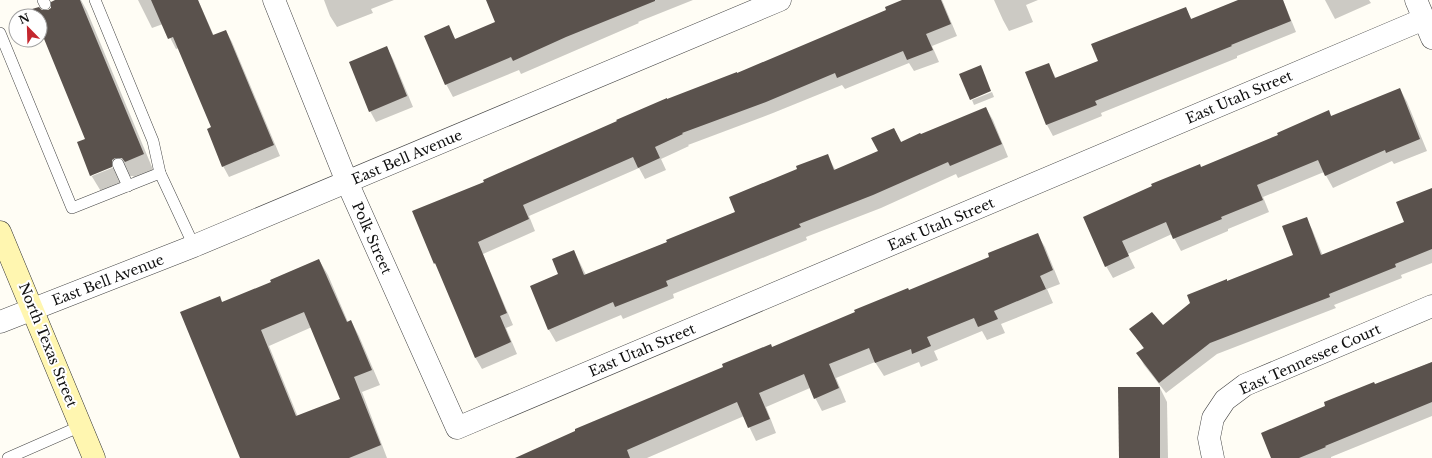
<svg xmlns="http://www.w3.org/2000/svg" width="1432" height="458" viewBox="0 0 1432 458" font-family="'Libre Baskerville',serif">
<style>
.shadow{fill:#0003;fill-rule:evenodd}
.building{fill:#5a524d;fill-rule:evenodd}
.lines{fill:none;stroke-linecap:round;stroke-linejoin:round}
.lane-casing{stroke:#444;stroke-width:12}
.street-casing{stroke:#444;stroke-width:23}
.secondary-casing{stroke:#333;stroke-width:23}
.lane{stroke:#fff;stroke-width:11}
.street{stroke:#fff;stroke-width:22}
.secondary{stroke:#fff6b0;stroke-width:22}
.labels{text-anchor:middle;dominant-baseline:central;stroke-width:4;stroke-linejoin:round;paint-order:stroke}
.street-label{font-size:14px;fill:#111;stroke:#fff}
</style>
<rect width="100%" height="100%" fill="#fffdf5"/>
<g class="shadow">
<path d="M58,0H81L87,11L154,172L136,180L133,176H126L122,185L102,193L91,175L86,139L40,27V16H36L41,11H48ZM116,164L117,166L92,176V174Z"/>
<polygon points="138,0 198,0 214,36 226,31 232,42 280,156 229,177 223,166 212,128 179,48 176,49 163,24 152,28"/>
<polygon points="324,0 394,0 371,9 373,13 337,27 330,16"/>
<polygon points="501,0 693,0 638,22 639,23 521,74 519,70 453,97 446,84 448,27 456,40 497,23"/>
<polygon points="905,0 942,0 957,36 932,46 939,62 914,71 909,63 845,89 842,85 773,113 688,145 689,146 661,159 666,170 645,179 639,168 529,216 535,231 483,254 513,325 506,328 517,354 482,369 475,357 442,276 435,263 485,182 667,100 737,74 888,10"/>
<polygon points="994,0 1038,0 1026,5 1033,22 1009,31 1003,20"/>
<polygon points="1241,0 1283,0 1296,32 1237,56 1237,58 1101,113 1102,116 1053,136 1047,125 1026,73 1048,64 1056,78 1099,61 1186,9 1192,20"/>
<polygon points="1325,0 1369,0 1371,3 1335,19"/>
<polygon points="387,48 393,59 413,107 376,122 370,111"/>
<polygon points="1400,89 1407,102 1427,151 1394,164 1392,161 1333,188 1324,172 1263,197 1269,212 1228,229 1228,231 1181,251 1172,234 1128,254 1135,268 1113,278 1106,266 1084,218 1279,135 1328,111 1332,117"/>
<polygon points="992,92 994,97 974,105 972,100"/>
<polygon points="986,108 993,120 1008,157 958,178 956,174 881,208 806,237 807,240 673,294 674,298 623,319 621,315 556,342 549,330 559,275 574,251 586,275 668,242 736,212 798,169 827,155 836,171 879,152 894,129 902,143"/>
<polygon points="1432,189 1432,263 1401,275 1402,278 1334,305 1336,308 1217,354 1166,393 1144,365 1138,354 1144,349 1131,329 1162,327 1227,282 1295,256 1306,218 1312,229 1323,256 1405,223"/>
<polygon points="1037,234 1045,247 1060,284 1047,289 1053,303 1001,324 1005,333 987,340 982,331 934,351 938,360 921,367 919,362 884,376 875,362 836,378 846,402 822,411 810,388 766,407 776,433 756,441 744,416 647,458 523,458 772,348 990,258"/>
<path d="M319,260L328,275L348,322L351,321L359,336L380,385L362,392L387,458H241L222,303L272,283ZM312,327L341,400L298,417L269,346Z"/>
<polygon points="1432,362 1432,416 1331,457 1331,458 1272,458 1375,385"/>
<polygon points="1160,388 1167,402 1168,458 1120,458"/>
</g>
<g class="building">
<polygon points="55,0 80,0 144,154 125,162 122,158 115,158 112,160 112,167 90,176 77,142 85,139 40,29 40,16 35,16 32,9 39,7 42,10 48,10 51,8 51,2"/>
<polygon points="151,0 198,0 213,35 226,30 274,145 222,167 207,129 211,127 173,37 168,39"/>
<polygon points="486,0 655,0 655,1 566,37 513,61 511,57 445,85 424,36 449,25 455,39 495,22"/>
<polygon points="902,0 941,0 951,24 926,34 933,50 907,60 903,51 837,78 835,73 766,102 682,133 683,134 655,147 660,158 638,168 633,157 523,205 529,219 478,242 507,313 500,316 511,342 475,358 435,263 434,264 412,211 484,182 483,180 617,121 616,120 667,98 667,99 737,72 737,73 886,10 885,7"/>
<polygon points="1238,0 1283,0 1291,21 1231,45 1232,46 1095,101 1097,105 1046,125 1025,72 1049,63 1055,78 1098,61 1091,44 1186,7 1191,19"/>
<polygon points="387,46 407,96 369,112 349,62"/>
<polygon points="981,65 991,91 970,100 959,74"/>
<polygon points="1400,88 1420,139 1386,153 1385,150 1325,176 1318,160 1257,185 1263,200 1221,217 1222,219 1173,239 1166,222 1122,241 1129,256 1105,267 1083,217 1152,186 1151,184 1200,164 1201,167 1278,135 1277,133 1329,110 1331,116"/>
<polygon points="986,107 1002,144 950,166 948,162 873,195 799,224 801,227 666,281 668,286 615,307 613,302 548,330 530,286 558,274 552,259 574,250 584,275 667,242 666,240 735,212 729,197 797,169 796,166 828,154 834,170 878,151 871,138 894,128 901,142 920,133 921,134"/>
<polygon points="1432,188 1432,249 1395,264 1396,267 1329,294 1330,297 1210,343 1159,383 1136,353 1144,348 1129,329 1152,312 1163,325 1190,303 1187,295 1227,279 1227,281 1293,255 1282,226 1307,217 1321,255 1404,222 1396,202"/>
<polygon points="1038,233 1053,270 1040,276 1046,289 994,311 998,319 978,327 974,318 927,337 931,346 912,354 911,349 875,363 869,348 829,364 839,388 814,399 804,374 759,393 770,419 748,428 737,402 627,450 630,458 515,458 575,431 575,429 723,367 722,364 771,344 772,347 855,312 854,310 908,288 909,290 989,257 988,253"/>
<path d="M319,259L347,322L351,320L372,370L354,377L381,445L349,458H240L180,312L220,296L222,302L271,282L270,280ZM304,312L340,399L296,416L261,330Z"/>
<polygon points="1432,362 1432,402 1325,446 1326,447 1299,458 1271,458 1261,433 1325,406 1324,402 1374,382 1375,384"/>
<polygon points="1118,387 1160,387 1160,458 1119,458"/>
</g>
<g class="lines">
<defs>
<g id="lane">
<polyline points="43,0 45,4"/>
<polyline points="95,0 153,141 160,173"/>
<polyline points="0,33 72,208 160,173 194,246"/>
<polyline points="118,164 128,186"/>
<polyline points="8,458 81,426"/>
</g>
<g id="street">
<polyline points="274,0 347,182 457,428 1424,19"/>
<polyline points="1416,0 1432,38"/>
<polyline points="0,322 194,246 780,0"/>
<polyline points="1213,458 1209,438 1213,418 1225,400 1245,385 1432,306"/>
</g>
<polyline id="secondary" points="0,232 94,458"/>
</defs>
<use href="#lane" class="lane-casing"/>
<use href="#street" class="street-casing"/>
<use href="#secondary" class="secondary-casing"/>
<use href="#lane" class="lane"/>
<use href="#street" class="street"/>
<use href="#secondary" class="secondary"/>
</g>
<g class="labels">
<g class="street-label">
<text transform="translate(1239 97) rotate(-23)">East Utah Street</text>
<text transform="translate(407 157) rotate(-23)">East Bell Avenue</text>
<text transform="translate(941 224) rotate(-23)">East Utah Street</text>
<text transform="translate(372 238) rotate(66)">Polk Street</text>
<text transform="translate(108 280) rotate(-21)">East Bell Avenue</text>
<text transform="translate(48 345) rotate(68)">North Texas Street</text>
<text transform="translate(642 350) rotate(-23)">East Utah Street</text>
<text transform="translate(1310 359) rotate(-24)">East Tennessee Court</text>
</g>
</g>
<g transform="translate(28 28) rotate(337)"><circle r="19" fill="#ffffff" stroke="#a0a0a0"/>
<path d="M0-3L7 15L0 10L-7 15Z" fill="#c4262e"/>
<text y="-6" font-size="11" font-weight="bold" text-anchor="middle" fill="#111111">N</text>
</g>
</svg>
